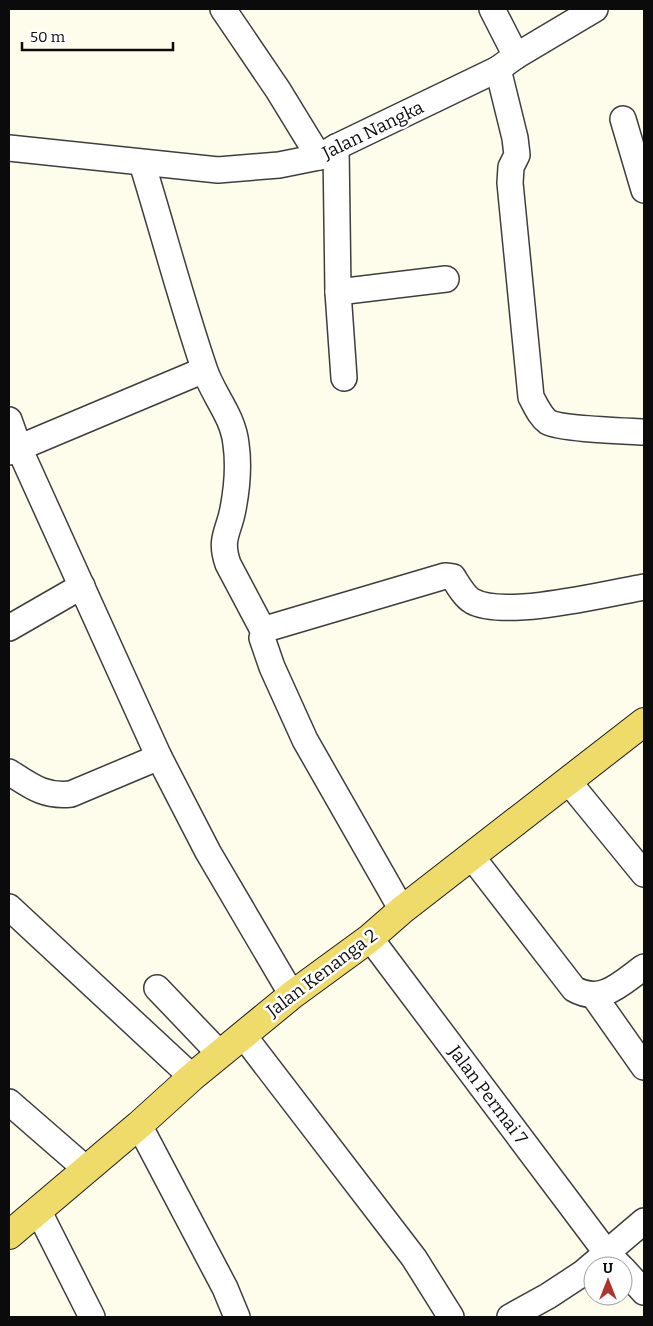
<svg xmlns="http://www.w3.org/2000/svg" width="653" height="1326" viewBox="0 0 653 1326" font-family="Bitter,serif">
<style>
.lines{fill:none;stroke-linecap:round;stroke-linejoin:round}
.minor-casing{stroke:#3e3e3e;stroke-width:28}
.major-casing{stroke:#1c1c1c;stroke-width:30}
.minor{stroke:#fff;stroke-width:25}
.major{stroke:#eedb6a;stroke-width:28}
.labels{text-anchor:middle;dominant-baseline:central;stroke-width:5;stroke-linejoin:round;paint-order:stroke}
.street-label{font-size:18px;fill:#0b0b0b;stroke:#fff}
</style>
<rect width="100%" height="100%" fill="#fefcea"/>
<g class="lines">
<defs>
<g id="minor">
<polyline points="223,9 278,90 319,157"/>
<polyline points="492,9 516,56"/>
<path d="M498,69L515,138L517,155L511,167L510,183L531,397C536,406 540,416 548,422C560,429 627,431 644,432"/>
<polyline points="623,119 644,190"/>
<polyline points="336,147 338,292 344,378"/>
<polyline points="9,148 218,170 279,165 319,157 336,147 498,69 516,56 595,9"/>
<path d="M142,163C163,231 181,300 204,368C212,394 233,415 236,444C239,465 237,488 233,509C229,532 219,538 228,564L264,632"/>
<polyline points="338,292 446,279"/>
<polyline points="9,420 19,448 159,757 208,852 292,995"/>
<polyline points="9,452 204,370"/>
<polyline points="9,628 82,586"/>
<path d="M9,772C31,786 44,797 71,794L159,757"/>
<polyline points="568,781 644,874"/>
<path d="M472,857L574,989C602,1005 621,983 644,967"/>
<polyline points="9,907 192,1077"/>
<path d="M402,910L305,740L272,667L262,638L264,632L269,628L445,576L453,577C458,585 464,596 472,601C504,619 606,594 644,587"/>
<polyline points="370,938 606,1252 620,1266"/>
<polyline points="157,988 220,1054"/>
<polyline points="594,996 644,1067"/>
<polyline points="243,1035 414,1258 451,1317"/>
<polyline points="9,1102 86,1169"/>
<polyline points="139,1125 225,1288 237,1317"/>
<polyline points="38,1210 92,1317"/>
<polyline points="623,1269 644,1292"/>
<polyline points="510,1317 548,1296 583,1273 644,1221"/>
</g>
<polyline id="major" points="9,1235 139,1125 192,1077 292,995 370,938 402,910 644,722"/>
</defs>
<use href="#minor" class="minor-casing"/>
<use href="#major" class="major-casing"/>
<use href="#minor" class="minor"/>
<use href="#major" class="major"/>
</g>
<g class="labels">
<g class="street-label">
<text transform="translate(373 130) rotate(-26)">Jalan Nangka</text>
<text transform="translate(322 973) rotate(-37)">Jalan Kenanga 2</text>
<text transform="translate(488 1095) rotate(53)">Jalan Permai 7</text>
</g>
</g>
<rect width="653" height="1326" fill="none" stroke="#0b0b0b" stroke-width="20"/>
<g transform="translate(608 1281)"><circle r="24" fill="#ffffff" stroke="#9d9d9d"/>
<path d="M0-4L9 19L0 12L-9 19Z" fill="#b0342e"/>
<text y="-8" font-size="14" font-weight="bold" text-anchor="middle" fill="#0b0b0b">U</text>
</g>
<path d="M22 42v8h151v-8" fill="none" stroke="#0b0b0b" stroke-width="2.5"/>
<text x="30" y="42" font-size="15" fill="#0b0b0b" stroke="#ffffff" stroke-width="4" paint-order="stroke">50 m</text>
</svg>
